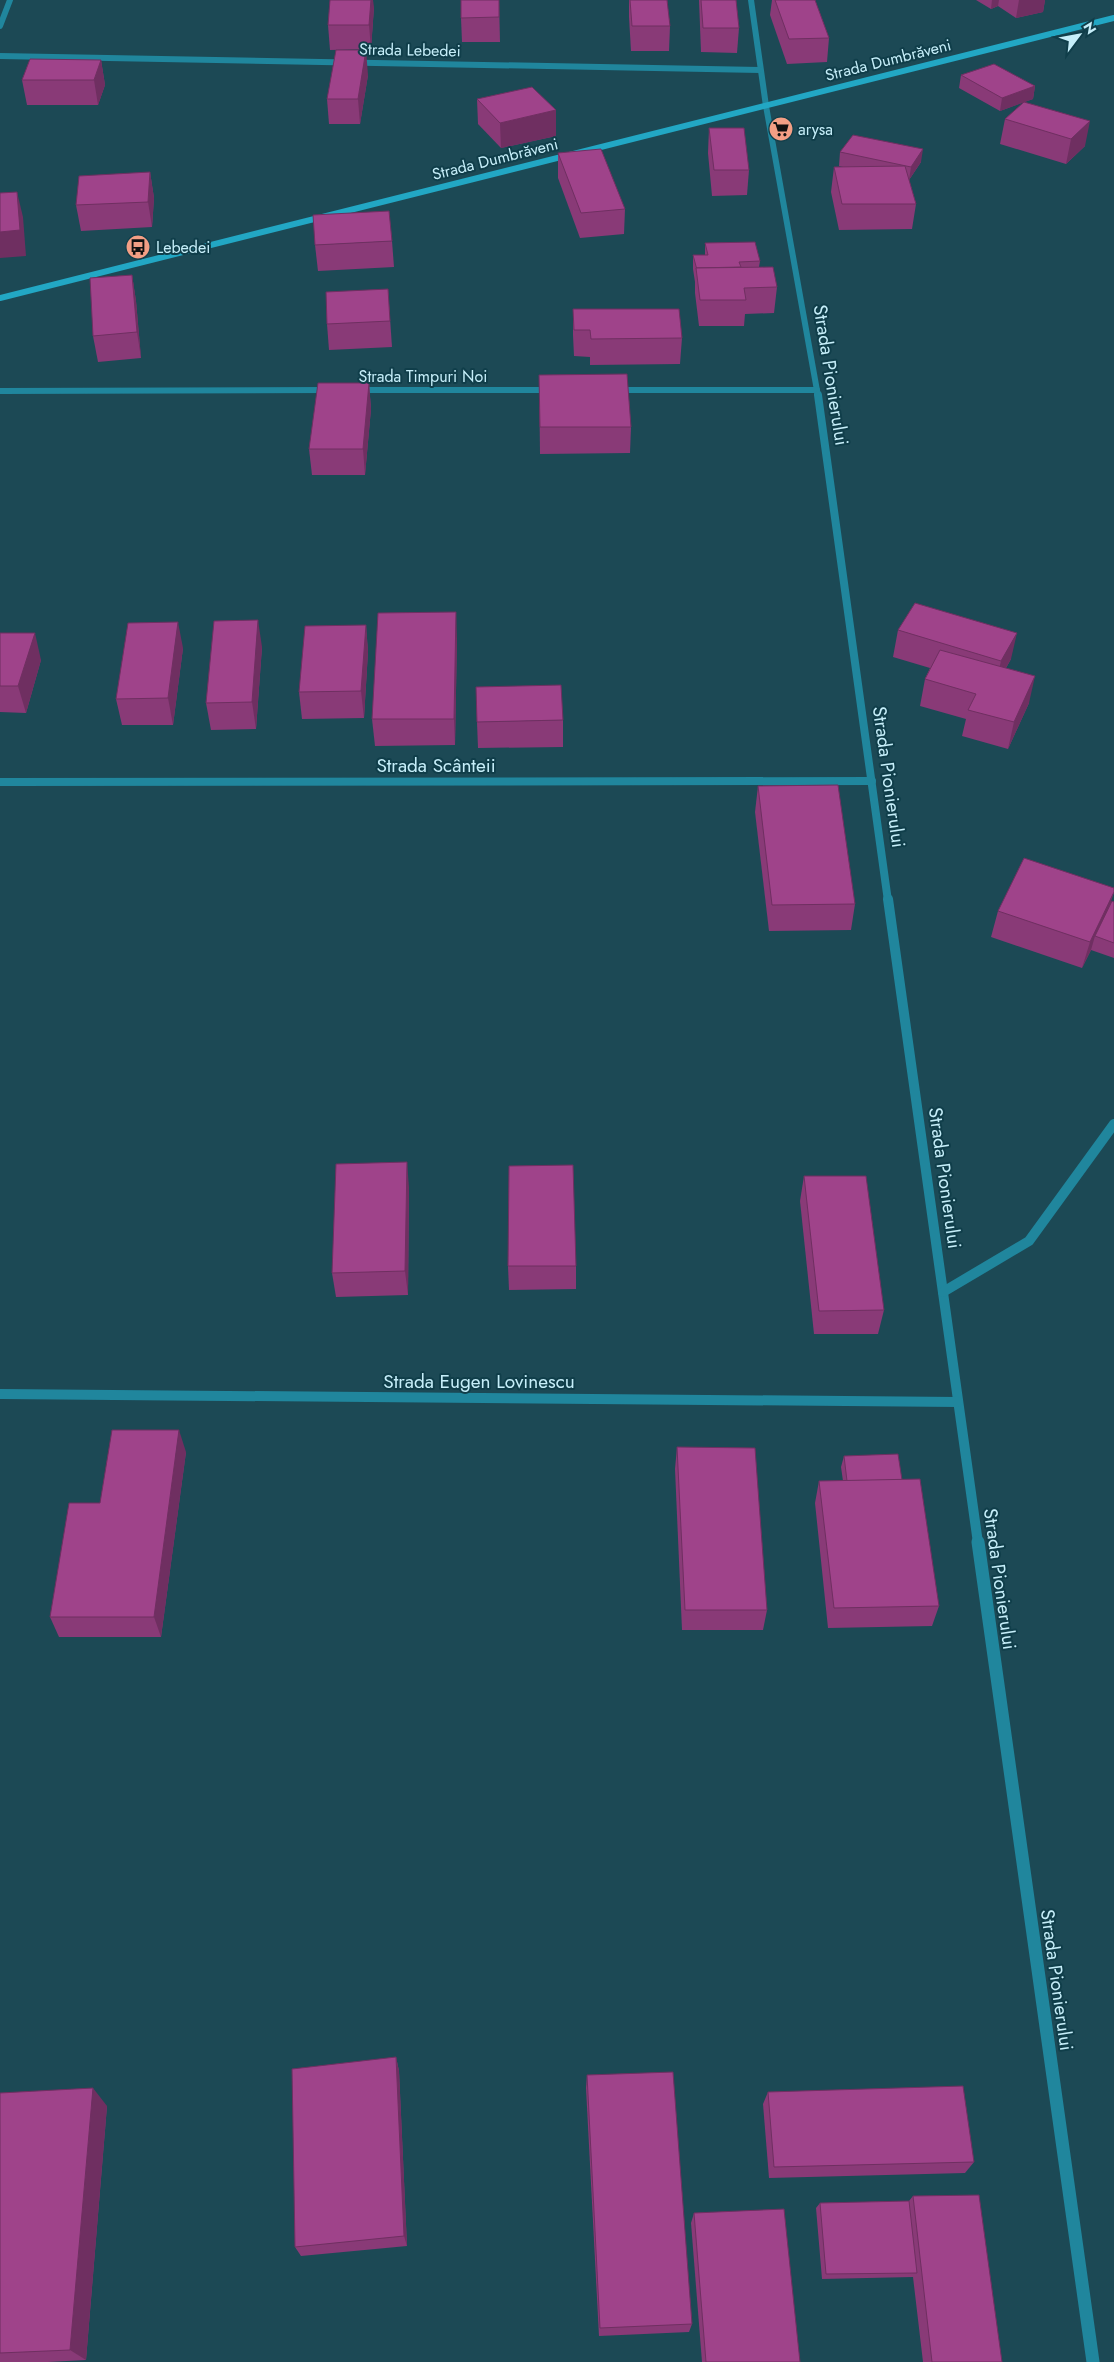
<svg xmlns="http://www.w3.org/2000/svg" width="1114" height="2362" viewBox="0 0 1114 2362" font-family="Jost,sans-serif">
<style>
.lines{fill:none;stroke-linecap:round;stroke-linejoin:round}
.street-far3{stroke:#20869d;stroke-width:6}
.street-far2{stroke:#20869d;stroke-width:8}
.street-far1{stroke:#20869d;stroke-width:10}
.street{stroke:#20869d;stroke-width:13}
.secondary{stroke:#22a7c4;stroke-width:6}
.wall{fill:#893a77}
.shaded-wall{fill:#6f2f61}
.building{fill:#9f438a;stroke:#6f2f61}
.labels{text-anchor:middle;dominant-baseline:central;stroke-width:4;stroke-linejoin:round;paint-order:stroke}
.far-street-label{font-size:16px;fill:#c6eef9;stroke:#103e4a}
.far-poi-label{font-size:16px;fill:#c6eef9;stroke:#103e4a;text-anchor:start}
.street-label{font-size:19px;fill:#c6eef9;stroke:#103e4a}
</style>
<rect width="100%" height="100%" fill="#1c4955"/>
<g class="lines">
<g class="street-far3">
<polyline points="751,0 766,106 818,396"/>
<polyline points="0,26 10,0"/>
<polyline points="0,56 760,70"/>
<polyline points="356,390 551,390"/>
<polyline points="616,390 817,390"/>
<polyline points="0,391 329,390"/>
</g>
<g class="street-far2">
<polyline points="818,395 888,901"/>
<polyline points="0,782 872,781"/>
</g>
<g class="street-far1">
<polyline points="888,899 978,1543"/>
<polyline points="943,1292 1029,1241 1114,1124"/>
<polyline points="0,1394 958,1402"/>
</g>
<polyline class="street" points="978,1542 1093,2362"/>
<polyline class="secondary" points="0,298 1114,18"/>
</g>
<g class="wall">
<polygon points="499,0 500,42 462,42 461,18"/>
<polygon points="629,0 667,0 670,26 669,51 631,51 629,17"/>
<polygon points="699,0 736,0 739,28 737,53 701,52"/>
<polygon points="772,0 815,0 829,38 827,62 787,64 770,15"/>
<polygon points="976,0 1045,0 1043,12 1016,18 998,6 991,9"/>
<polygon points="374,7 371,49 330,50 328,25"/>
<polygon points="101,60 105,85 98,105 27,105 22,80"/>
<polygon points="368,75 360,124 329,124 327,99"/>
<polygon points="961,75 1035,86 1033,99 1024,102 1085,146 1066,164 1000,144 1005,119 1024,102 1000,111 959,88"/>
<polygon points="477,99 556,110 556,136 501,148 478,124"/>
<polygon points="709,128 749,170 747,195 712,196 708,153"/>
<polygon points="840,152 921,162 909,180 916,204 912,229 839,230 831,192 834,167 843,167 839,166"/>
<polygon points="558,153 625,209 624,234 580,238 558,178"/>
<polygon points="150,172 154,198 152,227 81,231 76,205"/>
<polygon points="392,241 394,267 318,271 315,245"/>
<polygon points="705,243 760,261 759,267 777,287 774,313 745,314 744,326 699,326 695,293 695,282 693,269 693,255 705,255"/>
<polygon points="132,275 136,301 141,358 98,362 93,336"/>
<polygon points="388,289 392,347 329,350 327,324"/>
<polygon points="573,309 682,338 680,364 590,365 590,357 574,356 573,335"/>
<polygon points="539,375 631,427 630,453 540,454"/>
<polygon points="369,383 371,409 365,475 312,475 309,449"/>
<polygon points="366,625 368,652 364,718 302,719 299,692"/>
<polygon points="898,630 1011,659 1006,668 1029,703 1008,749 962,736 966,719 920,706 925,679 930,668 893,657"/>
<polygon points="0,633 41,660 26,713 0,712"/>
<polygon points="457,638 455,745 375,746 372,719"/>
<polygon points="262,647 256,729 211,730 206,703"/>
<polygon points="183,648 173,725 122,725 116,699"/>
<polygon points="563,720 563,747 478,748 477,722"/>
<polygon points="758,786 855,904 851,930 769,931 755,812"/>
<polygon points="1114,902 1114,958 1091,950 1082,968 991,937 998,911"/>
<polygon points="804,1176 884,1310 878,1334 814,1334 800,1201"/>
<polygon points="409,1187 408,1295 336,1297 332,1273"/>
<polygon points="508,1266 576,1266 576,1289 509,1290"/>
<polygon points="677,1447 767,1610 763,1630 682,1630 675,1469"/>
<polygon points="186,1452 161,1637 59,1637 50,1617 100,1503"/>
<polygon points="844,1456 902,1480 939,1606 932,1626 828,1628 815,1503 819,1481 843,1481 841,1467"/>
<polygon points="396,2057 399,2071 407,2246 301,2256 295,2247"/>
<polygon points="587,2075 692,2324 689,2332 599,2336 586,2088"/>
<polygon points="768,2092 974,2162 965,2173 769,2178 763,2104"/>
<polygon points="0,2093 107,2106 86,2360 48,2362 0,2362"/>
<polygon points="913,2196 1002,2362 923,2362 913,2277 822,2279 816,2208 820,2203 909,2201"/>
<polygon points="694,2213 800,2362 702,2362 691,2223"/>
</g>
<g class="shaded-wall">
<polygon points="371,0 373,0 374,7 371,49 369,25"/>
<polygon points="992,0 999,0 998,6 991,9"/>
<polygon points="1019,0 1045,0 1043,12 1016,18"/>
<polygon points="366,50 368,75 360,124 358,99"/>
<polygon points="101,60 105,85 98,105 94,80"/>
<polygon points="1035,86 1033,99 1000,111 1002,98"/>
<polygon points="556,110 556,136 501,148 500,123"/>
<polygon points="1090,121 1085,146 1066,164 1071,139"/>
<polygon points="923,149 921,162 909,180 911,167"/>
<polygon points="150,172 154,198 152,227 148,202"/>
<polygon points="17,192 23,217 26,256 0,258 0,232"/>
<polygon points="132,275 136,301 141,358 137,332"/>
<polygon points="369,383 371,409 365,475 363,449"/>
<polygon points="456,612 457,638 455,745 454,719"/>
<polygon points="258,620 262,647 256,729 252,702"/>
<polygon points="178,622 183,648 173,725 168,698"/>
<polygon points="366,625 368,652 364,718 361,691"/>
<polygon points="35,633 41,660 26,713 18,686"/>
<polygon points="1017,633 1011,659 995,687 1001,661"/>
<polygon points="1035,676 1029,703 1008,749 1014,722"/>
<polygon points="1114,892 1107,915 1095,936 1091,950 1082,968 1090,942"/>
<polygon points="407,1162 409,1187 408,1295 405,1271"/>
<polygon points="179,1430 186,1452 161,1637 154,1617"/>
<polygon points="396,2057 399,2071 407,2246 404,2236"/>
<polygon points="93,2088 107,2106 86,2360 70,2350"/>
</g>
<g class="building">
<polygon points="330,0 371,0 369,25 328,25"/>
<polygon points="461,0 499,0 499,17 461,18"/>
<polygon points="630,0 667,0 670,26 632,26"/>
<polygon points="701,0 736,0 739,28 703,28"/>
<polygon points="775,0 815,0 829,38 789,39"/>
<polygon points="336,50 366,50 358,99 327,99"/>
<polygon points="30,59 101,60 94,80 22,80"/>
<polygon points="994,64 1035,86 1002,98 961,75"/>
<polygon points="532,87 556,110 500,123 477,99"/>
<polygon points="1024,102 1090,121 1071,139 1005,119"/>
<polygon points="709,128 744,128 749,170 714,170"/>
<polygon points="853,135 923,149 911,167 840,152"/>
<polygon points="601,149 625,209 581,213 558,153"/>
<polygon points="905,166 916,204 842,204 834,167"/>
<polygon points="150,172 148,202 76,205 79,176"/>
<polygon points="17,192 20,230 0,232 0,193"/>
<polygon points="389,211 392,241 315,245 313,215"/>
<polygon points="755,242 760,261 739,262 741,267 696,268 697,270 693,255 708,255 705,243"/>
<polygon points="773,267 777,287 744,288 746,300 700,300 696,268"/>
<polygon points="132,275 137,332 93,336 90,278"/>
<polygon points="388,289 390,321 327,324 326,292"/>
<polygon points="573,309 679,309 682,338 591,339 590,330 574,330"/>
<polygon points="627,374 631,427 540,427 539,375"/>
<polygon points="318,383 369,383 363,449 309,449"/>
<polygon points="915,603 1017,633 1001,661 898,630"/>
<polygon points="456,612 454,719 372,719 378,613"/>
<polygon points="258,620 252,702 206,703 214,621"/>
<polygon points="178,622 168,698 116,699 128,623"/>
<polygon points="366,625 361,691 299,692 305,626"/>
<polygon points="0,633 35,633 18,686 0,686"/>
<polygon points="940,650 1035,676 1014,722 968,710 976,694 925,679"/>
<polygon points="561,685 563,720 477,722 476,687"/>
<polygon points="838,785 855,904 772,905 758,786"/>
<polygon points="1024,858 1114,888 1114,892 1090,942 998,911"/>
<polygon points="1112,901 1114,902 1114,943 1095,936"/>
<polygon points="407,1162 405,1271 332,1273 336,1164"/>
<polygon points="573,1165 576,1266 508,1266 509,1166"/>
<polygon points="804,1176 866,1176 884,1310 819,1311"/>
<polygon points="112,1430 179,1430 154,1617 50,1617 69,1503 100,1503"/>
<polygon points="677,1447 755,1448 767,1610 685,1610"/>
<polygon points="898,1454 902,1480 847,1481 844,1456"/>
<polygon points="920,1479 939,1606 834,1608 819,1481"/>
<polygon points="396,2057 404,2236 295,2247 292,2069"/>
<polygon points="673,2072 692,2324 600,2328 587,2075"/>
<polygon points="963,2086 974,2162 774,2167 768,2092"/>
<polygon points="93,2088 70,2350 0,2353 0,2093"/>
<polygon points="979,2195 1002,2362 932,2362 913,2196"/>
<polygon points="909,2201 917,2273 826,2274 820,2203"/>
<polygon points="784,2209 800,2362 706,2362 694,2213"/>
</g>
<defs>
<symbol id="supermarket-disc" viewBox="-11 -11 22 22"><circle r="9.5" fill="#f39f85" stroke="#103e4a"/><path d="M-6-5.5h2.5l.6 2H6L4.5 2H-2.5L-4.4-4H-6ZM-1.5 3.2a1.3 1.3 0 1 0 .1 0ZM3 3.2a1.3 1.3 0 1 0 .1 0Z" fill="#111"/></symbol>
<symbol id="bus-disc" viewBox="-11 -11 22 22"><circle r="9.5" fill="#f39f85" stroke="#103e4a"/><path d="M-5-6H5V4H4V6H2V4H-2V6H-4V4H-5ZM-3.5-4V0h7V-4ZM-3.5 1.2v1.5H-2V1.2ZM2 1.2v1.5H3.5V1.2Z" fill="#111"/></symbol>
</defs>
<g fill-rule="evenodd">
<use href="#supermarket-disc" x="767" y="115" width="28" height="28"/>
<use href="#bus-disc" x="124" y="233" width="28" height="28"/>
</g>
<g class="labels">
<g class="far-street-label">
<text transform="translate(410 50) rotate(1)">Strada Lebedei</text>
<text transform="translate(888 60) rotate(-14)">Strada Dumbrăveni</text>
<text transform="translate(495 159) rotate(-14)">Strada Dumbrăveni</text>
<text x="423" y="376">Strada Timpuri Noi</text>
</g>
<g class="far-poi-label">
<text x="798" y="129">arysa</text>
<text x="156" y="247">Lebedei</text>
</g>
<g class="street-label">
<text transform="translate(831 375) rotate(81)">Strada Pionierului</text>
<text x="436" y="765">Strada Scânteii</text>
<text transform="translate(889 777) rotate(82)">Strada Pionierului</text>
<text transform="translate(945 1178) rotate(82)">Strada Pionierului</text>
<text x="479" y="1381">Strada Eugen Lovinescu</text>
<text transform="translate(1000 1579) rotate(82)">Strada Pionierului</text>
<text transform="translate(1057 1980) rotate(82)">Strada Pionierului</text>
</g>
</g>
<g transform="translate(1079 35) rotate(58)" stroke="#103e4a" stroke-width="4" paint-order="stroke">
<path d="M0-4L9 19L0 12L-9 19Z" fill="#c6eef9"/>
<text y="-8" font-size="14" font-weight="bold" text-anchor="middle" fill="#c6eef9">N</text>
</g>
</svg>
